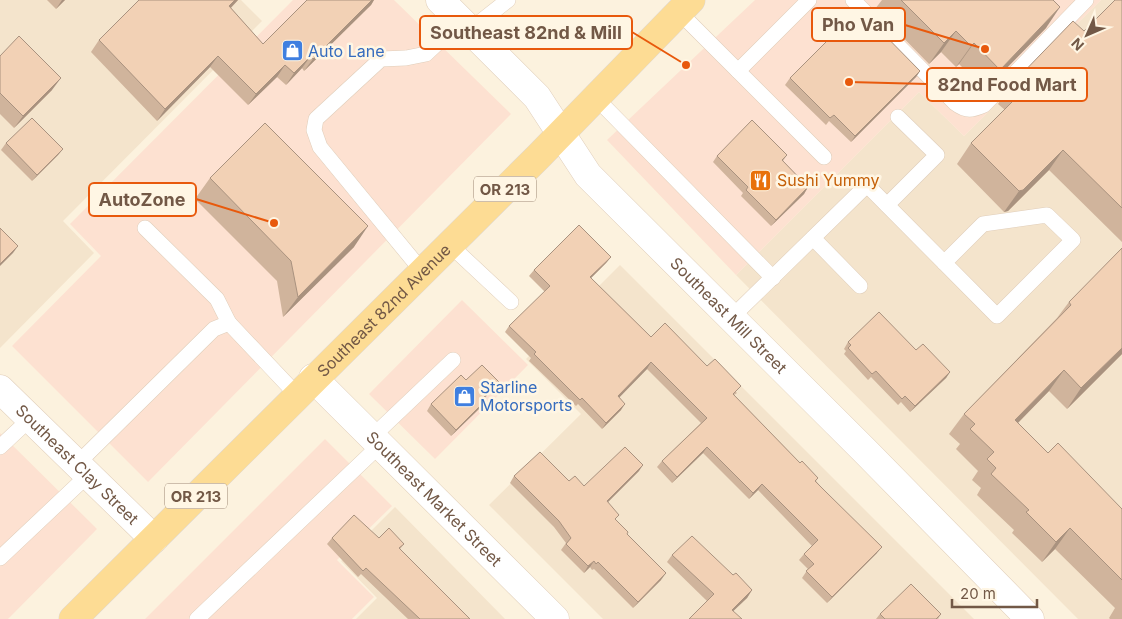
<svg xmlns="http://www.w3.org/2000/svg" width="1122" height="619" viewBox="0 0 1122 619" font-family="Inter,sans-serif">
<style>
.residential{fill:#f4e4cc}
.commercial{fill:#fde1d1}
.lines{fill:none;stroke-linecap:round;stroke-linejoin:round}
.service-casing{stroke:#e0ceba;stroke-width:16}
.minor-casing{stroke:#e0ceba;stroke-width:29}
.primary-casing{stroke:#ddd7d3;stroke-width:29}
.service{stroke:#fff;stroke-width:15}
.minor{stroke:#fff;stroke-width:28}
.primary{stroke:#fddc94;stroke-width:28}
.wall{fill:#d0b49c}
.shaded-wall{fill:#a9927f}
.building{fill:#f2d1b5;stroke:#a9927f}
.labels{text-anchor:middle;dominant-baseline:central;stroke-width:5;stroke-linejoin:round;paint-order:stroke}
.shield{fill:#fff6e4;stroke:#9c8775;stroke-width:1}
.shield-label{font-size:15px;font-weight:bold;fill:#725846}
.shop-label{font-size:16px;fill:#366cbe;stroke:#fff6e4;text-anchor:start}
.food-label{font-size:16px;fill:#c56008;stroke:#fff6e4;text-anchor:start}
.street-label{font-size:16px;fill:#725846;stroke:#fff6e4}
.leader{fill:none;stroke:#e8590c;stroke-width:2}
.callout-dot{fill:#e8590c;stroke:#fff6e4;stroke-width:2}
.callout{fill:#fff6e4;stroke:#e8590c;stroke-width:2}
.callout-label{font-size:18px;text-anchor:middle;font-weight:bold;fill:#725846}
</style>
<rect width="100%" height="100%" fill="#fcf2de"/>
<g class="residential">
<polygon points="0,0 241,0 262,21 63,221 94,253 0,348"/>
<polygon points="1101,0 1122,0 1122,619 1078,619 736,275 919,92 964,136"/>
<polygon points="620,265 974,619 603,619 489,505 581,414 526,359"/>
<polygon points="395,507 505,619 356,619 377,598 341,561"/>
</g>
<g class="commercial">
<polygon points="293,0 394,0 511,114 148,482 12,346 101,256 70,224"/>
<polygon points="755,0 1101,0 964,136 919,92 736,275 607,140"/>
<polygon points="462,300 528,365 435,459 369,394"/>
<polygon points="0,433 97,529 8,619 0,619"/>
<polygon points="325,439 392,506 337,560 374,597 352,619 145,619"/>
</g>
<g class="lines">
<defs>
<g id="service">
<path d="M853,0L955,103C967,112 972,110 984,105L1086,0"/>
<polyline points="679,12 824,157"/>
<polyline points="470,30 508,0"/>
<polyline points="738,71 809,0"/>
<polyline points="595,97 773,278"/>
<polyline points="887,205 937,155 898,117"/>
<polyline points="145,228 217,299 229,323"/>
<polyline points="813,238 860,286"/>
<polyline points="449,244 511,302"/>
<polyline points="422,271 320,147 314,130 316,119 381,59 406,58 426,54 461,21"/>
<polyline points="731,318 867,185 997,316 1073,240 1047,215 983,224 944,263"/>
<polyline points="372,437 453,360"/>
<polyline points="0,447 31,418"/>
<polyline points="77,464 214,329 229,323 297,395"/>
<polyline points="0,558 88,475"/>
<polyline points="197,619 380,445"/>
</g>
<g id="minor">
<path id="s1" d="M440,0L537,97L588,175L865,451L1030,619"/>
<path id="s2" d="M313,378L555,619"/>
<path id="s3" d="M0,389L154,539"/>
</g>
<g id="primary">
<path id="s4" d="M73,619L538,157L691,0"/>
</g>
</defs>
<use href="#service" class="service-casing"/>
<use href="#minor" class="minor-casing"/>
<use href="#primary" class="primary-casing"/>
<use href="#service" class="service"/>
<use href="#minor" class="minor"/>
<use href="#primary" class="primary"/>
</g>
<g class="wall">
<polygon points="47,0 65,0 56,9"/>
<polygon points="139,0 238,0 231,8 263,44 307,0 374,0 371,5 304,71 302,68 286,85 277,77 248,105 210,67 157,121 91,52 99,40"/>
<polygon points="882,0 1053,0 1046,28 985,90 959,64 956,67 941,52 929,64 875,9"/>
<polygon points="1122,0 1122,242 1049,170 1008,211 1004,212 957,164 971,143 1005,110 998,104 1013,83 1084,31"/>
<polygon points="858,26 920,71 916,77 851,142 829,121 826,125 785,85 790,78"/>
<polygon points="0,56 52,90 14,128 0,114"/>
<polygon points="6,143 63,149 58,155 32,181 1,150"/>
<polygon points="787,155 783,161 808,187 804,194 771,226 741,196 743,193 713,162 717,156"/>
<polygon points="210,178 354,247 283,317 277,281 195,199"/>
<polygon points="611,257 606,263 591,278 651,337 707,366 737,393 734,395 800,463 818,478 816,481 877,553 827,603 802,578 808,569 799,560 804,554 812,546 758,490 749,499 703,453 672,483 657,467 662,461 701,423 647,369 619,397 621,410 602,429 578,404 576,406 529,361 531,358 505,332 509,326 545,292 529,276 534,270"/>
<polygon points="1069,302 1122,354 1067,409 1049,391 1018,423 1048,453 1122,509 1122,619 1110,619 1109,618 1115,608 1055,549 1042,562 1012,533 1014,530 977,495 981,488 972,480 978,471 956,449 960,444 949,434 964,414 1057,318"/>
<polygon points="848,342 916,350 950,372 946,378 910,412 901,402 898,405 871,377 868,380 844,354 846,351 844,349"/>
<polygon points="466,380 494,388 484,399 481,407 451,436 427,411 431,404"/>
<polygon points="639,471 608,502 616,520 661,580 633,608 594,569 592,570 590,567 584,573 561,550 566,543 554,527 510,483 514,476 569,481 584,486"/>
<polygon points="332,538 404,544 400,549 470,619 408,619 361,574 358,577 327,544"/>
<polygon points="672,555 733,575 752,590 747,598 733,611 707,601 667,562"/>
<polygon points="880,614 941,614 938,619 876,619"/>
</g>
<g class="shaded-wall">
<polygon points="62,0 65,0 56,9"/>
<polygon points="235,0 238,0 221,18 229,6"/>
<polygon points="372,0 374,0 371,5 304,71 313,59"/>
<polygon points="1060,7 1046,28 985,90 1000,70"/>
<polygon points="956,31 941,52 929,64 944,43"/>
<polygon points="974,43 959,64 956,67 971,46"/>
<polygon points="218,56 210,67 157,121 165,109"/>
<polygon points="310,57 302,68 286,85 294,73"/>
<polygon points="285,65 277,77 248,105 256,94"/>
<polygon points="920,71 916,77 851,142 855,136"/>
<polygon points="61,78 52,90 14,128 23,116"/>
<polygon points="63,149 58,155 32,181 37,175"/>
<polygon points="1063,150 1049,170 1008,211 1004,212 1019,191"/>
<polygon points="808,187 804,194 771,226 776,220"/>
<polygon points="368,226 354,247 283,317 298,297"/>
<polygon points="18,246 13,253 0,266 0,264"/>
<polygon points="611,257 606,263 586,283 590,277"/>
<polygon points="1122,348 1122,354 1067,409 1081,388"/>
<polygon points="651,362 647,369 614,403 618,396"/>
<polygon points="1064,370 1049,391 1001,440 1015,420"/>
<polygon points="950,372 946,378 910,412 915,406"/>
<polygon points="499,382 494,388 478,404 483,398"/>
<polygon points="486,400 481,407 451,436 456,430"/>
<polygon points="625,404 621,410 602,429 606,423"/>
<polygon points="707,447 703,453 672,483 677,477"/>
<polygon points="643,465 639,471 602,508 607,501"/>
<polygon points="762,484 758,490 749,499 753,493"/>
<polygon points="1070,528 1055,549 1042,562 1056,542"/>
<polygon points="882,547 877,553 827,603 832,597"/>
<polygon points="594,561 590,567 584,573 588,566"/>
<polygon points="666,573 661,580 633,608 638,602"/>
<polygon points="752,590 747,598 727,617 732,610"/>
</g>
<g class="building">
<polygon points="139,0 235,0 229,6 263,44 307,0 372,0 313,59 310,57 294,73 285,65 256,94 218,56 165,109 99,40"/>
<polygon points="901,0 1053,0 1060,7 1000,70 974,43 971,46 956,31 944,43"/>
<polygon points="1115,0 1122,0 1122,208 1063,150 1023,190 1019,191 971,143 1022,92 1013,83 1073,21 1084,31"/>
<polygon points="867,17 920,71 855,136 834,115 830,118 790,78 850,18 858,26"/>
<polygon points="19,36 61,78 23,116 0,93 0,56"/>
<polygon points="32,118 63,149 37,175 6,143"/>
<polygon points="752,120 787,155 782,160 808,187 776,220 746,190 748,187 717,156"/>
<polygon points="265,123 368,226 298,297 291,261 210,178"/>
<polygon points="579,225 611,257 590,277 651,337 665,323 707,366 715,359 741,386 733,394 800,463 802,461 818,478 815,481 826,492 882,547 832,597 806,571 814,564 804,554 818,540 762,484 753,493 707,447 677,477 662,461 707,418 651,362 618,396 625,404 606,423 582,398 580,400 534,354 536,352 509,326 550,286 534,270"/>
<polygon points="0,228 18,246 0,264"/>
<polygon points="1122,248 1122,348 1081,388 1064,370 1015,420 1048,453 1058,443 1122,509 1122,580 1070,528 1056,542 1026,512 1029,510 991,474 996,468 987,459 994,452 970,429 975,424 964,414 1071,305 1069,302"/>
<polygon points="879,312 916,350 923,344 950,372 915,406 905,396 902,399 876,371 872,374 848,348 851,345 848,342"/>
<polygon points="482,365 499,382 483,398 486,400 456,430 431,404 461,375 466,380"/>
<polygon points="625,447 643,465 607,501 619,515 615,519 628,532 627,534 666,573 638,602 598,562 596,564 594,561 588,566 566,544 571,538 559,521 514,476 540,452 569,481 575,476 584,486"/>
<polygon points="354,515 379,538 389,528 404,544 399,548 470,619 420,619 366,568 363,571 332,538"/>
<polygon points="692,536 733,575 736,573 752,590 732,610 742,619 689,619 714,594 672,555"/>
<polygon points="911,584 941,614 936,619 885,619 880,614"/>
</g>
<defs>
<symbol id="shop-square" viewBox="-11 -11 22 22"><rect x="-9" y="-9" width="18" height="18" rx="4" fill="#3f7fe0" stroke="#fff6e4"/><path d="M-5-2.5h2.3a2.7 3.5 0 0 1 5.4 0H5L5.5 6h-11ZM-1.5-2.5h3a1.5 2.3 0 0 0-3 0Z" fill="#fff"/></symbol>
<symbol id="restaurant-square" viewBox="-11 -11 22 22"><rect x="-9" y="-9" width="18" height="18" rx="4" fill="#e8710a" stroke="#fff6e4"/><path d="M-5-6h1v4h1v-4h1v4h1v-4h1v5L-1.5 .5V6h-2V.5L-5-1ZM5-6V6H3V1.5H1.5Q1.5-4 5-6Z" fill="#fff"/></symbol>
</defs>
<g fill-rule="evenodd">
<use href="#shop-square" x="280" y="38" width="25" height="25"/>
<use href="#restaurant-square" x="748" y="168" width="25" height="25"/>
<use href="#shop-square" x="452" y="384" width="25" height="25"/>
</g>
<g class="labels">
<g class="shield">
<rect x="474" y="176.5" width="62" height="25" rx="4"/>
<rect x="165" y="483.5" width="62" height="25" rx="4"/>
</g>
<g class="shield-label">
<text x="505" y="189">OR 213</text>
<text x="196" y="496">OR 213</text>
</g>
<g class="shop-label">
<text x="308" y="51">Auto Lane</text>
<text x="480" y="387">Starline<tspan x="480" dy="18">Motorsports</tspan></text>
</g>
<g class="food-label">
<text x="777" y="180">Sushi Yummy</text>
</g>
<g class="street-label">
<text stroke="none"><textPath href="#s4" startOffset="438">Southeast 82nd Avenue</textPath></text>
<text stroke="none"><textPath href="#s1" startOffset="429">Southeast Mill Street</textPath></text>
<text stroke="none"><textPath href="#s3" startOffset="108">Southeast Clay Street</textPath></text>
<text stroke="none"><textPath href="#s2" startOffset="171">Southeast Market Street</textPath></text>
</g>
</g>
<path class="leader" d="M985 49L905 25M686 65L632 32M849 82L927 84M274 223L196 199"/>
<g class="callout-dot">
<circle cx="985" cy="49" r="5"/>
<circle cx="686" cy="65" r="5"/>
<circle cx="849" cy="82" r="5"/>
<circle cx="274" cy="223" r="5"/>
</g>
<g class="callout">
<rect x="812" y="8" width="93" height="33" rx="5"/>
<rect x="420" y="16" width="212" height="33" rx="5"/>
<rect x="927" y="68" width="160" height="33" rx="5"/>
<rect x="89" y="183" width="107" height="33" rx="5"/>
</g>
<g class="callout-label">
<text x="858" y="31">Pho Van</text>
<text x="526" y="39">Southeast 82nd &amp; Mill</text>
<text x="1007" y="91">82nd Food Mart</text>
<text x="142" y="206">AutoZone</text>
</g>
<g transform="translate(1087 35) rotate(225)" stroke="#fff6e4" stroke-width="4" paint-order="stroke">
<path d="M0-4L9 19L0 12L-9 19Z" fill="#725846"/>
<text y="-8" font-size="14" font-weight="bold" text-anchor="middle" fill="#725846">N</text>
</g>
<path d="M952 599v8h85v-8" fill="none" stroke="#725846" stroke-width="2.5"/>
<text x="960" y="599" font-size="15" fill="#725846" stroke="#fff6e4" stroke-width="4" paint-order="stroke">20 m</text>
</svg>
